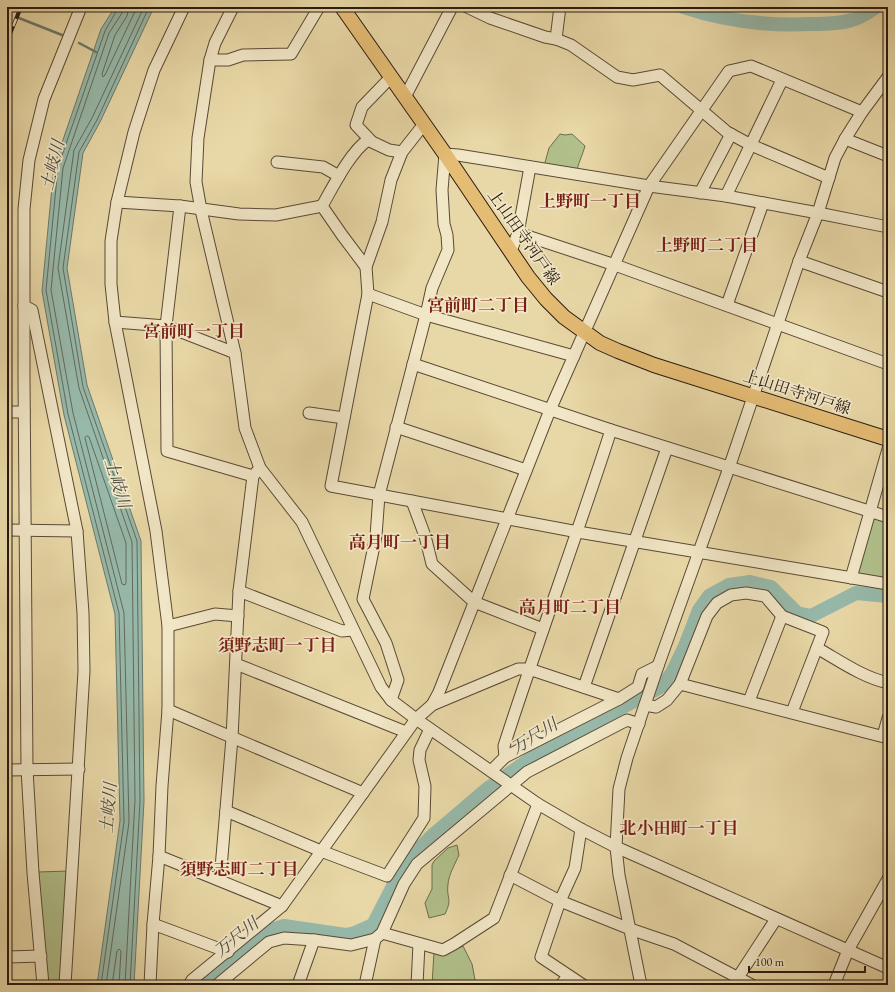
<svg xmlns="http://www.w3.org/2000/svg" width="895" height="992" viewBox="0 0 895 992" font-family="'EB Garamond','Noto Serif JP',serif">
<style>
.green{fill:#b1c08b;stroke:#6c6d4e}
.water{fill:#97b9aa;stroke:#6b796d}
.lines{fill:none;stroke-linecap:round;stroke-linejoin:round}
.shore{stroke:#606a5e;stroke-width:1}
.stream{stroke:#6b796d;stroke-width:2.5}
.river{stroke:#97b9aa;stroke-width:14}
.minor-casing{stroke:#584a36;stroke-width:13}
.major-casing{stroke:#281a11;stroke-width:16}
.minor{stroke:#f1e6c6;stroke-width:11}
.major{stroke:#e4bc74;stroke-width:14}
.rail-casing{stroke:#281a11;stroke-width:4}
.rail{stroke:#f1e6c6;stroke-width:2.5;stroke-dasharray:8;stroke-linecap:butt}
.labels{text-anchor:middle;dominant-baseline:central;stroke-width:3.5;stroke-linejoin:round;paint-order:stroke}
.street-label{font-size:16px;fill:#281a11;stroke:#f1e6c6}
.water-label{font-size:17px;font-style:italic;fill:#494a3f;stroke:#f1e6c6}
.neighbourhood-label{font-size:17px;font-weight:bold;fill:#7a1f14;stroke:#f1e6c6}
</style>
<rect width="100%" height="100%" fill="#e9d8a7"/>
<filter id="stains"><feTurbulence type="fractalNoise" baseFrequency=".005" numOctaves="4"/><feColorMatrix values="0 0 0 0 .2 0 0 0 0 .09 0 0 0 0 .02 0 0 0 .5 -.17"/></filter>
<radialGradient id="worn" r=".72"><stop offset=".6" stop-color="#630" stop-opacity="0"/><stop offset="1" stop-color="#630" stop-opacity=".3"/></radialGradient>
<g class="green">
<path d="M560,134L565,135L572,134L585,146C583,154 579,161 577,170L544,166L549,148Z"/>
<polygon points="873,516 888,521 888,580 856,575"/>
<path d="M457,845L459,855C455,864 449,874 448,884C446,899 453,898 445,914L429,918L425,903L432,889V865L434,861L448,848Z"/>
<polygon points="69,871 61,985 46,985 38,872"/>
<polygon points="463,946 472,964 476,985 432,985 434,952 444,954"/>
</g>
<polygon class="water" points="115,7 154,7 100,122 83,153 67,268 87,385 141,541 144,801 134,985 97,985 120,821 115,614 64,415 42,291 54,166 101,29"/>
<g class="lines">
<g class="shore">
<polyline points="129,7 127,16 115,35 102,74 103,77 105,75 137,7"/>
<polygon points="87,436 89,437 126,543 126,583 125,585 122,584 85,438"/>
<polyline points="101,985 124,822 119,613 68,414 46,290 58,167 105,31 117,10 118,7"/>
<polyline points="106,985 129,822 124,613 73,413 51,290 63,168 109,33 122,13 123,7"/>
<polyline points="112,985 117,951 119,949 121,951 119,985"/>
<polyline points="125,985 135,800 132,542 79,388 58,268 74,150 92,118 144,7"/>
<polyline points="130,985 140,801 137,541 83,387 63,268 79,152 97,120 149,7"/>
</g>
<g class="stream">
<polyline points="19,18 62,35"/>
<polyline points="79,43 96,52"/>
</g>
<g class="river">
<path d="M683,7C724,21 766,26 810,24C823,24 839,24 852,20C861,18 869,12 876,7"/>
<polyline points="207,985 212,978 268,931 284,926 346,935 355,933 373,925 405,863 433,835 487,789 546,748 662,686 672,673 685,646 699,610 709,596 729,585 750,582 771,587 797,613 811,616 856,593 888,596"/>
</g>
<defs>
<g id="minor">
<polyline points="233,7 215,43 210,60 198,138 196,182 201,210 235,353 245,428 260,468 302,522 381,687 391,700 416,719 538,804 581,829 616,847 888,968"/>
<polyline points="467,7 490,18 545,37 556,39 571,45 617,77 633,80 660,75 727,132 751,145 829,178"/>
<polyline points="556,39 560,7"/>
<polyline points="210,60 228,60 243,55 291,54 319,7"/>
<polyline points="391,77 362,107 356,125 372,142 389,150 402,152"/>
<polyline points="405,97 452,7"/>
<polyline points="424,124 402,152 391,180 382,222 366,267 368,294 331,486 578,532 888,584"/>
<polyline points="845,139 888,156"/>
<polyline points="277,162 323,167 339,176"/>
<polyline points="700,193 731,134"/>
<polyline points="726,196 782,80"/>
<polyline points="117,202 180,206 239,214 276,215 322,206"/>
<polyline points="180,206 166,326 167,451 253,476"/>
<path d="M322,206C333,187 350,152 368,140"/>
<polyline points="322,206 342,235 366,267"/>
<polyline points="518,233 530,167"/>
<polyline points="511,251 518,233 615,265 888,364"/>
<polyline points="799,261 888,292"/>
<polyline points="368,294 426,315 574,356"/>
<polyline points="727,305 763,203"/>
<polyline points="24,306 32,310 77,531 83,613 84,671 65,985"/>
<polyline points="115,322 166,326 235,353"/>
<polyline points="413,364 611,430 888,517"/>
<polyline points="7,412 24,412"/>
<polyline points="309,413 344,418"/>
<polyline points="396,427 526,470"/>
<polyline points="412,501 425,536 432,564 474,602 543,629"/>
<polyline points="7,530 77,531"/>
<polyline points="851,578 888,449"/>
<polyline points="239,591 342,631 353,630"/>
<polyline points="168,626 215,614 238,616"/>
<path d="M817,648C840,661 862,677 888,683"/>
<polyline points="236,664 406,732"/>
<polyline points="680,684 707,616 717,603 731,595 746,593 765,596 782,616 823,632 792,712"/>
<polyline points="584,687 667,448"/>
<polyline points="391,700 398,680 386,643 363,599 376,536 379,495 426,315 432,288 448,250 447,235 444,224 442,190 445,154 458,155 649,186 726,196 818,213 888,227"/>
<polyline points="749,701 782,616"/>
<polyline points="432,705 439,692 550,410 649,186 729,71 751,66 862,112"/>
<polyline points="645,705 656,707 667,700 680,684 888,738"/>
<polyline points="168,710 363,793"/>
<polyline points="883,736 888,718"/>
<path d="M505,757L504,746C538,640 577,536 611,430"/>
<polyline points="7,770 79,769"/>
<polyline points="491,771 505,757 619,699"/>
<polyline points="226,811 321,851 387,876 424,818 425,786 419,760 420,750 430,729"/>
<polyline points="581,829 575,868 560,901 541,957 583,985"/>
<polyline points="159,856 282,906"/>
<polyline points="510,875 560,901 630,929 674,944 752,985"/>
<polyline points="220,880 232,738 239,591 253,476 260,468"/>
<polyline points="153,924 228,952"/>
<polyline points="382,933 443,950 454,944 494,918 538,804"/>
<polyline points="7,957 41,956"/>
<polyline points="43,985 33,873 27,769 24,377 24,209 29,160 44,99 81,7"/>
<polyline points="150,985 153,924 159,856 162,786 168,710 168,626 156,531 115,322 111,284 111,241 117,202 134,132 154,70 184,7"/>
<polyline points="189,985 192,980 282,906 416,719 432,705 518,669 529,669 619,699 638,687 642,674 658,666"/>
<polyline points="217,985 269,942 284,938 314,940"/>
<polyline points="298,985 314,940 351,945 375,939 382,933 404,884 417,864 527,772 627,720 639,724"/>
<polyline points="365,985 375,939"/>
<polyline points="417,985 419,944"/>
<polyline points="561,985 568,976"/>
<polyline points="641,985 619,875 616,847 619,789 627,758 658,666 729,468 799,261 818,213 835,158 845,139 862,112 888,77"/>
<polyline points="733,985 776,919"/>
<polyline points="834,985 848,950 888,879"/>
</g>
<polyline id="major" points="342,7 445,154 528,277 546,299 564,317 600,343 618,351 654,365 888,439"/>
</defs>
<use href="#minor" class="minor-casing"/>
<use href="#major" class="major-casing"/>
<use href="#minor" class="minor"/>
<use href="#major" class="major"/>
<defs>
<polyline id="rail" points="7,41 21,7"/>
</defs>
<use href="#rail" class="rail-casing"/>
<use href="#rail" class="rail"/>
</g>
<g class="labels">
<g class="street-label">
<text transform="translate(524 237) rotate(55)">上山田寺河戸線</text>
<text transform="translate(797 392) rotate(18)">上山田寺河戸線</text>
</g>
<g class="water-label">
<text transform="translate(52 165) rotate(-76)">土岐川</text>
<text transform="translate(118 483) rotate(73)">土岐川</text>
<text transform="translate(534 736) rotate(-32)">万尺川</text>
<text transform="translate(108 808) rotate(-85)">土岐川</text>
<text transform="translate(236 937) rotate(-39)">万尺川</text>
</g>
<g class="neighbourhood-label">
<text x="590" y="201">上野町一丁目</text>
<text x="707" y="245">上野町二丁目</text>
<text x="478" y="305">宮前町二丁目</text>
<text x="194" y="331">宮前町一丁目</text>
<text x="400" y="542">高月町一丁目</text>
<text x="570" y="607">高月町二丁目</text>
<text x="277" y="645">須野志町一丁目</text>
<text x="679" y="828">北小田町一丁目</text>
<text x="239" y="869">須野志町二丁目</text>
</g>
</g>
<rect width="895" height="992" fill="none" stroke="#e9d8a7" stroke-width="24"/>
<rect x="8" y="8" width="879" height="976" fill="none" stroke="#281a11" stroke-width="2"/>
<rect x="12" y="12" width="871" height="968" fill="none" stroke="#281a11"/>
<path d="M749 966v6h116v-6" fill="none" stroke="#281a11" stroke-width="2"/>
<text x="755" y="966" font-size="12" fill="#281a11" stroke="#f1e6c6" stroke-width="3" paint-order="stroke">100 m</text>
<rect width="100%" height="100%" filter="url(#stains)"/>
<rect width="100%" height="100%" fill="url(#worn)"/>
</svg>
